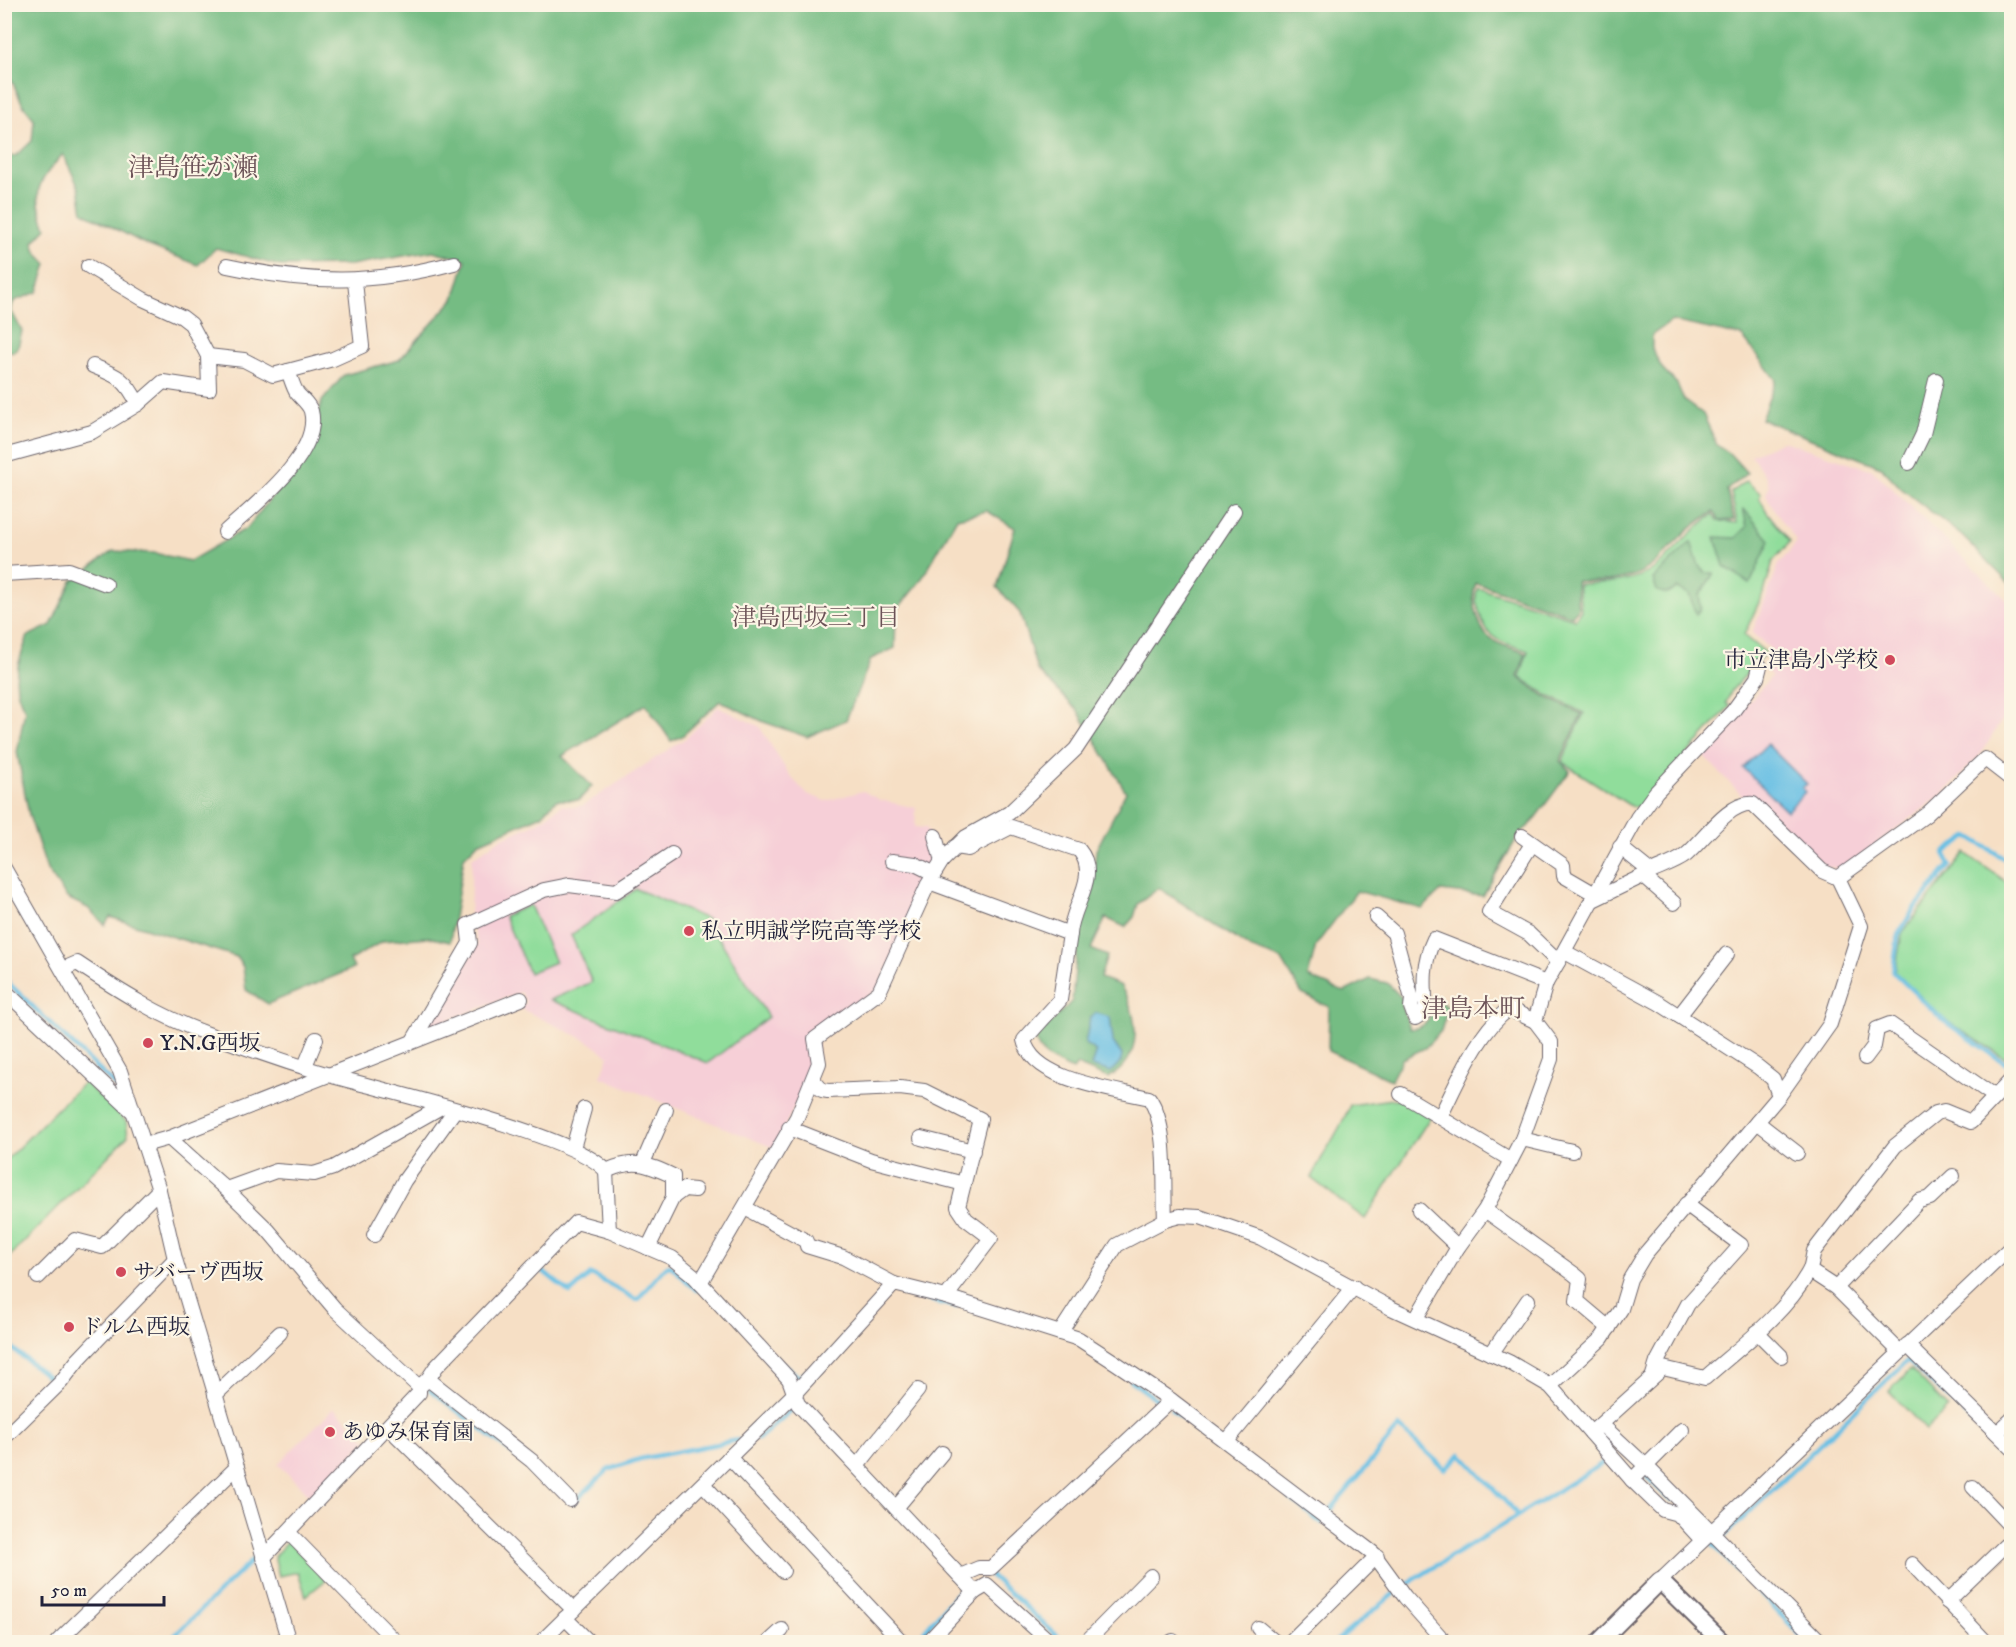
<svg xmlns="http://www.w3.org/2000/svg" width="2016" height="1647" viewBox="0 0 2016 1647" font-family="'IM FELL DW Pica','Noto Serif JP',serif">
<style>
.built{fill:#f6cfd7}
.green{fill:#90dd9b;stroke:#59806b;stroke-width:1.5}
.forest{fill:#74bc83;stroke:#4b6f5f;stroke-width:1.5}
.water{fill:#67bfe4;stroke:#447090;stroke-width:1.5}
.lines{fill:none;stroke-linecap:round;stroke-linejoin:round}
.stream{stroke:#67bfe4;stroke-width:4.5}
.minor-casing{stroke:#6c646b;stroke-width:16}
.tertiary-casing{stroke:#6c646b;stroke-width:20}
.minor{stroke:#fff;stroke-width:14}
.tertiary{stroke:#fff;stroke-width:16}
.poi-dot{fill:#d1495b;stroke:#fcf5e5;stroke-width:2}
.labels{text-anchor:middle;dominant-baseline:central;stroke-width:4.5;stroke-linejoin:round;paint-order:stroke}
.poi-label{font-size:22px;fill:#22223b;stroke:#fcf5e5;text-anchor:start}
.neighbourhood-label{font-size:24px;fill:#6c5358;stroke:#fcf5e5}
.quarter-label{font-size:26px;fill:#6c5358;stroke:#fcf5e5}
</style>
<rect width="100%" height="100%" fill="#fcf5e5"/>
<filter id="ink" filterUnits="userSpaceOnUse"><feTurbulence type="fractalNoise" baseFrequency=".0167" numOctaves="2"/><feDisplacementMap in="SourceGraphic" scale="12" xChannelSelector="R" yChannelSelector="G"/><feConvolveMatrix kernelMatrix="1 2 1 2 8 2 1 2 1" color-interpolation-filters="sRGB"/></filter>
<filter id="wash" filterUnits="userSpaceOnUse"><feTurbulence type="fractalNoise" baseFrequency=".008" numOctaves="4" result="noise"/><feDisplacementMap in="SourceGraphic" scale="24" xChannelSelector="R" yChannelSelector="G"/><feGaussianBlur stdDeviation="1.35" result="paint"/><feColorMatrix in="noise" values="0 0 0 0 0 0 0 0 0 0 0 0 0 0 0 0 0 1.4 0 .05"/><feComposite in="paint" operator="in"/></filter>
<g filter="url(#wash)">
<rect width="100%" height="100%" fill="#f6dfc5"/>
<g class="built">
<polygon points="1783,441 1873,470 2011,604 2011,705 1981,754 1943,794 1842,869 1825,866 1745,799 1703,755 1772,676 1763,668 1775,653 1752,633 1779,564 1797,542 1773,508 1766,494 1769,486 1766,477 1751,455"/>
<polygon points="718,707 759,726 790,776 807,794 826,801 863,791 880,800 916,808 915,827 926,828 939,850 878,989 818,1032 816,1063 774,1148 601,1077 609,1056 588,1041 517,1007 526,1003 521,992 425,1029 478,944 470,918 472,858 500,839 537,823 562,805 575,807 584,805 686,738"/>
<polygon points="334,1408 367,1440 311,1497 278,1464"/>
</g>
<g class="green">
<path d="M1746,481L1761,494L1759,497L1767,512L1790,542L1773,561L1765,589L1744,635L1766,653L1732,690L1726,703L1730,706L1639,808L1629,805L1562,762L1584,713L1547,695L1520,677L1528,651C1501,641 1487,642 1479,611C1476,602 1474,597 1478,588L1575,619L1581,610L1578,584C1602,583 1635,583 1655,568C1676,551 1690,530 1713,515L1717,521L1737,523L1731,492Z"/>
<polygon points="1965,853 2011,885 2011,1062 1945,1020 1895,972 1902,933"/>
<polygon points="636,889 707,919 768,1017 708,1063 550,1000 592,982 571,935"/>
<polygon points="530,905 555,962 529,973 504,916"/>
<polygon points="84,1082 126,1121 128,1136 5,1261 5,1161"/>
<path d="M1392,1099H1402L1431,1116L1365,1219L1311,1178C1323,1153 1340,1131 1350,1105Z"/>
<polygon points="1911,1369 1948,1408 1926,1430 1889,1391"/>
<polygon points="288,1541 326,1580 306,1596 298,1572 279,1576 274,1556"/>
</g>
<g class="forest">
<path d="M6,5H2011V585L1962,536L1902,489L1881,467L1761,419L1776,380L1742,336L1672,321L1652,335V349L1662,368L1677,384L1684,400L1703,414L1717,445L1730,454L1747,473L1727,490L1734,520L1719,521L1714,512C1685,528 1675,546 1651,566C1631,582 1600,582 1576,581L1578,609L1572,616L1476,583C1472,594 1473,600 1476,611C1484,645 1497,642 1526,653L1518,677L1546,697L1582,714L1560,761L1570,771L1530,825L1520,833L1483,896L1441,891L1422,909L1357,891L1316,945L1308,977L1344,992L1370,979L1387,983L1404,1000L1401,1002L1410,1029C1430,1027 1433,1015 1432,997L1448,1007L1441,1031L1425,1048L1402,1059L1391,1080L1328,1051L1329,1007L1302,994L1282,960L1250,948L1159,888L1138,904L1134,917L1125,927L1106,918L1091,949L1107,956L1100,978L1120,985C1139,1015 1145,1058 1108,1078L1077,1065L1073,1070C1059,1064 1036,1056 1036,1038L1072,1001L1079,930L1092,888L1096,850L1126,792L1078,711L1037,670L1020,613L997,587L1015,528L987,511L957,518L921,580L896,611L895,648L871,659L846,720L807,737L764,722L720,701L682,736L671,741L646,704L562,756L592,786L579,800H556L542,815L478,843L464,857L450,942L428,937L383,941L350,960L354,968L268,1004L246,990L243,967L237,957L110,917L105,925L88,908L67,898L47,870L29,815L17,752L25,710C9,683 18,663 28,636L51,625L72,581L113,551L154,553L190,561L247,528L308,452L322,401L344,375L399,360L454,299L466,260L433,251L351,265L280,266L216,248L198,265L147,245L83,212L79,188L63,154C38,183 31,189 46,228L33,242L36,252L47,264L38,292L14,301L11,310L22,331L18,347L13,352L5,350V158L17,155L32,141L34,119L23,105L5,66Z"/>
<polygon points="1743,508 1770,540 1750,584 1724,566 1715,537 1736,538 1747,527"/>
<polygon points="1691,542 1699,566 1705,573 1714,573 1699,596 1701,608 1696,614 1689,594 1677,588 1667,594 1657,591 1653,579"/>
</g>
<g class="water">
<polygon points="1767,744 1807,784 1802,788 1805,792 1787,811 1743,768"/>
<polygon points="1096,1013 1110,1017 1113,1042 1122,1055 1121,1061 1111,1072 1091,1066 1096,1051 1085,1044 1090,1018"/>
</g>
<g class="lines">
<g class="stream">
<polyline points="2012,863 1968,836 1944,853 1950,865 1912,912 1898,935 1893,972 1944,1021 2012,1068"/>
<polyline points="4,979 120,1090"/>
<polyline points="538,1267 570,1293 591,1274 637,1300 666,1267 671,1266 696,1290 698,1288"/>
<polyline points="903,1293 956,1307"/>
<polyline points="4,1342 52,1380"/>
<polyline points="784,1365 799,1377 806,1372"/>
<polyline points="1131,1381 1160,1402"/>
<polyline points="430,1390 522,1461"/>
<polyline points="1172,1410 1185,1419"/>
<polyline points="758,1439 796,1406"/>
<polyline points="1646,1476 1671,1501"/>
<polyline points="1290,1498 1321,1523 1323,1521"/>
<polyline points="574,1502 608,1470 640,1459 738,1440"/>
<polyline points="1329,1512 1399,1427 1445,1469 1461,1454 1517,1514"/>
<polyline points="1711,1543 1807,1642"/>
<polyline points="1714,1546 1908,1360 2012,1458"/>
<polyline points="990,1575 1064,1642"/>
<polyline points="168,1642 253,1559"/>
<polyline points="915,1642 962,1587"/>
<polyline points="1335,1642 1402,1587 1603,1463"/>
</g>
</g>
</g>
<g filter="url(#ink)">
<g class="lines">
<defs>
<g id="minor">
<polyline points="88,266 143,299 182,317 191,324 208,356"/>
<path d="M227,266C311,284 371,285 454,263"/>
<path d="M93,366C118,376 126,379 138,404"/>
<polyline points="4,456 92,432 138,404 163,382 209,389 208,356 244,360 273,375 333,359 362,346 355,282"/>
<polyline points="1909,463 1923,434 1936,380"/>
<path d="M225,532C253,506 322,454 311,411C309,404 301,398 297,393C293,387 291,378 288,371"/>
<polyline points="4,574 69,570 106,584"/>
<polyline points="935,836 942,861"/>
<polyline points="1522,836 1563,865 1564,876 1595,894"/>
<polyline points="1532,844 1489,912 1529,934 1558,962"/>
<path d="M955,847L968,849L1011,827L1079,850C1101,876 1071,906 1070,934"/>
<path d="M1620,847L1651,872C1662,867 1677,862 1686,855C1703,841 1729,801 1753,804L1822,871L1838,878L1927,814L1985,759L2012,780"/>
<polyline points="892,861 915,864 933,873"/>
<polyline points="4,868 120,1071 159,1190 175,1259 289,1642"/>
<polyline points="1643,876 1674,903"/>
<polyline points="1593,900 1651,872"/>
<path d="M1376,917L1394,933L1412,999L1411,1007L1415,1018L1426,1011C1424,984 1422,964 1434,939L1546,983"/>
<path d="M63,969L77,963C119,991 160,1017 208,1034C248,1049 289,1063 329,1075C381,1090 579,1136 606,1171L609,1231L672,1258L693,1275L789,1379L798,1404L975,1592L987,1585L1050,1642"/>
<polyline points="4,990 131,1110"/>
<polyline points="1679,1016 1727,954"/>
<polyline points="414,1039 470,943 468,925 544,890 569,885 616,891 672,854"/>
<polyline points="1865,1058 1874,1046 1877,1029 1890,1024 1994,1096"/>
<polyline points="305,1066 316,1039"/>
<polyline points="813,1080 822,1090 828,1091 900,1088 924,1091 980,1119 958,1207 966,1219 991,1238 946,1297"/>
<polyline points="1401,1094 1511,1160"/>
<polyline points="1779,1096 1830,1024 1861,926 1838,878"/>
<path d="M1440,1117C1457,1084 1478,1031 1509,1009L1535,1021"/>
<polyline points="1757,1122 1797,1153"/>
<polyline points="789,1128 871,1160 964,1184"/>
<polyline points="169,1138 226,1189 268,1230 335,1309 419,1387"/>
<polyline points="921,1138 973,1151"/>
<polyline points="1522,1139 1572,1151"/>
<polyline points="144,1145 169,1138 521,999"/>
<polyline points="573,1148 584,1109"/>
<polyline points="643,1163 666,1110"/>
<path d="M606,1171C634,1158 647,1164 673,1176V1197L648,1248"/>
<polyline points="226,1189 276,1171 314,1174 333,1168 443,1106"/>
<polyline points="673,1197 684,1189 695,1190"/>
<polyline points="745,1208 806,1241 807,1246 843,1257 894,1284"/>
<polyline points="1419,1210 1458,1247"/>
<polyline points="1485,1210 1574,1274 1580,1279 1577,1301 1609,1328"/>
<path d="M1165,1220C1163,1186 1169,1126 1149,1098C1113,1089 1033,1081 1024,1040L1060,1000L1070,934L929,882L942,861L966,837L1009,813L1076,749L1234,511"/>
<polyline points="374,1235 404,1181 455,1110"/>
<polyline points="1810,1271 1836,1288 1900,1352"/>
<polyline points="38,1277 75,1240 102,1247 159,1190"/>
<polyline points="700,1283 797,1117 819,1063 815,1039 879,992 929,882"/>
<polyline points="1836,1288 1919,1201 1930,1198 1953,1176"/>
<polyline points="1416,1318 1458,1247 1485,1210 1522,1139 1551,1059 1551,1042 1535,1021 1546,983 1558,962 1637,818 1656,792 1733,711 1757,678 1760,666"/>
<polyline points="1757,1332 1781,1356"/>
<polyline points="1060,1333 1117,1245 1165,1220 1180,1216 1200,1217 1261,1238 1391,1308 1509,1362 1550,1386 1632,1480 1663,1510 1678,1514 1701,1539"/>
<polyline points="1907,1345 2012,1448"/>
<polyline points="1491,1354 1528,1300"/>
<polyline points="1653,1375 1657,1362 1688,1304 1741,1245 1686,1204"/>
<polyline points="428,1379 436,1367 576,1222 609,1231"/>
<polyline points="1550,1386 1602,1338 1621,1309 1630,1279 1645,1254 1779,1096 1773,1079 1758,1067 1659,1003 1565,952"/>
<polyline points="215,1395 280,1333"/>
<polyline points="1601,1424 1646,1466 1821,1642"/>
<polyline points="388,1427 574,1610"/>
<path d="M1591,1433L1663,1368L1705,1378C1740,1347 1784,1315 1808,1273C1812,1267 1812,1258 1814,1251L1895,1146L1936,1113L1944,1111L1971,1122L2012,1079"/>
<polyline points="1997,1433 2012,1419"/>
<polyline points="4,1438 61,1382 78,1360 175,1259"/>
<polyline points="1227,1441 1354,1287"/>
<polyline points="729,1457 902,1642"/>
<polyline points="857,1466 918,1390"/>
<polyline points="1632,1480 1682,1430"/>
<polyline points="703,1484 783,1571"/>
<polyline points="1973,1487 2012,1528"/>
<polyline points="896,1508 942,1453"/>
<polyline points="288,1532 396,1642"/>
<polyline points="263,1558 419,1393 419,1387 428,1379 532,1461 570,1500"/>
<polyline points="1912,1564 1986,1642"/>
<polyline points="960,1576 979,1568 991,1568 1171,1400"/>
<polyline points="1660,1581 2012,1246"/>
<polyline points="1947,1602 2012,1539"/>
<polyline points="565,1618 589,1642"/>
<polyline points="1258,1628 1275,1642"/>
<polyline points="57,1642 237,1467"/>
<polyline points="541,1642 794,1394 894,1284 946,1297 1079,1339 1116,1363 1171,1400 1373,1553 1405,1597 1445,1642"/>
<polyline points="769,1642 782,1630"/>
<polyline points="928,1642 975,1592"/>
<polyline points="1086,1642 1151,1576"/>
<polyline points="1171,1642 1173,1641"/>
<polyline points="1290,1642 1377,1556"/>
</g>
<polyline id="tertiary" points="1599,1642 1660,1581 1722,1642"/>
</defs>
<use href="#minor" class="minor-casing"/>
<use href="#tertiary" class="tertiary-casing"/>
<use href="#minor" class="minor"/>
<use href="#tertiary" class="tertiary"/>
</g>
</g>
<g class="poi-dot">
<circle cx="1890" cy="660" r="6"/>
<circle cx="689" cy="931" r="6"/>
<circle cx="148" cy="1043" r="6"/>
<circle cx="121" cy="1272" r="6"/>
<circle cx="69" cy="1327" r="6"/>
<circle cx="330" cy="1432" r="6"/>
</g>
<g class="labels">
<g class="poi-label">
<text x="1878" y="660" text-anchor="end">市立津島小学校</text>
<text x="701" y="931">私立明誠学院高等学校</text>
<text x="160" y="1043">Y.N.G西坂</text>
<text x="133" y="1272">サバーヴ西坂</text>
<text x="81" y="1327">ドルム西坂</text>
<text x="342" y="1432">あゆみ保育園</text>
</g>
<g class="neighbourhood-label">
<text x="816" y="618">津島西坂三丁目</text>
</g>
<g class="quarter-label">
<text x="193" y="168">津島笹が瀬</text>
<text x="1473" y="1009">津島本町</text>
</g>
</g>
<rect width="2016" height="1647" fill="none" stroke="#fcf5e5" stroke-width="24"/>
<path d="M42 1596v9h122v-9" fill="none" stroke="#22223b" stroke-width="3"/>
<text x="51" y="1596" font-size="18" fill="#22223b" stroke="#fcf5e5" stroke-width="4.5" paint-order="stroke">50 m</text>
</svg>
